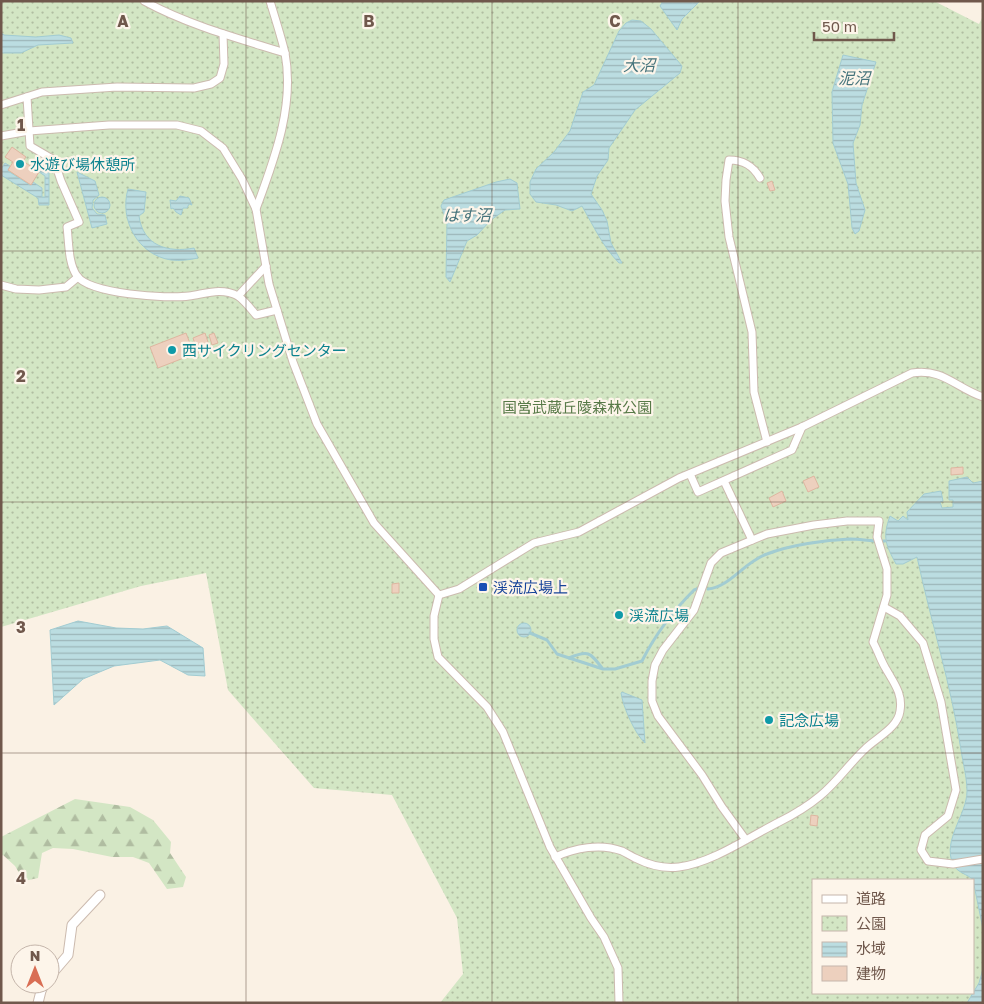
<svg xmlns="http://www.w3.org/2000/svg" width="984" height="1004" viewBox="0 0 984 1004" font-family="'Golos Text','Noto Sans JP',sans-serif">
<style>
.forest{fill:url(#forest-firs)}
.park{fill:url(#park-dots);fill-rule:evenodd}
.water{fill:url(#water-rules);stroke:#a2ccd2}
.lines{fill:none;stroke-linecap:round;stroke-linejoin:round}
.stream{stroke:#a2ccd2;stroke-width:3}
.building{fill:#edd0be;stroke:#deb6a0}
.pedestrian-casing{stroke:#ccbbaf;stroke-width:9}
.minor-casing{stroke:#ccbbaf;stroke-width:11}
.pedestrian{stroke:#fff;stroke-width:7}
.minor{stroke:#fff;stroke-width:9}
.grid{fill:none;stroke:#70584c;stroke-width:1;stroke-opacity:0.55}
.culture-dot{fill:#0f9aa8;stroke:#fdf5ea;stroke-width:2}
.transit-dot{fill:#1a4fb4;stroke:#fdf5ea;stroke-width:2}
.labels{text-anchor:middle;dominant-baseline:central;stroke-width:4.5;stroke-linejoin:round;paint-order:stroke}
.culture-label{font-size:15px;fill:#0d838f;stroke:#fdf5ea;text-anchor:start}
.park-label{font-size:15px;fill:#587a48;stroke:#fdf5ea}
.transit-label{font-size:15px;fill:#164399;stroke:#fdf5ea;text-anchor:start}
.water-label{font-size:16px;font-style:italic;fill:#45737b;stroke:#fdf5ea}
.grid-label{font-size:16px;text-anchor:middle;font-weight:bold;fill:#70584c;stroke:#fdf5ea;stroke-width:4.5;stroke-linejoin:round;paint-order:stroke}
</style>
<defs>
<pattern id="forest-firs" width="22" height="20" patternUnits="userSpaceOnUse" patternTransform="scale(1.25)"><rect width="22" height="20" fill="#d3e6c4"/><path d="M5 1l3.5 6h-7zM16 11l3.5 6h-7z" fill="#b0bda1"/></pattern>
<pattern id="park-dots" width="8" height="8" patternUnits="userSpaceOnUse" patternTransform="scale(1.25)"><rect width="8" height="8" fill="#d3e6c4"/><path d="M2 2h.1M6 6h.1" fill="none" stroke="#b0bda1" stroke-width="1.8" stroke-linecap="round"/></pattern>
<pattern id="water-rules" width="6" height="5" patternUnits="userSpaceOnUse" patternTransform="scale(1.25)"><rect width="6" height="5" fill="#bbdde1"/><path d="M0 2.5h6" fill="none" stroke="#9cb6b9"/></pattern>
</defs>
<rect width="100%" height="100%" fill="#faf1e4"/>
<polygon class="forest" points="75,799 130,807 153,820 171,842 170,853 186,877 183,887 167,889 149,863 133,857 112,857 73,849 53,848 42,853 38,878 24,881 15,866 3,855 1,856 1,837"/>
<path class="park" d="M1,1H934L979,24L983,16V1003H440L463,974L457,918L392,795L314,788L228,690L206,573L141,586L1,627ZM813,880H973V993H813Z"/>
<g class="water">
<polygon points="663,1 700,1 682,19 677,30 660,6"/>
<path d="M632,20L641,21L651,29L682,66L680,73L635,110L609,148L608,160L597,176L591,194L602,210L607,221L611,243L622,263H619C603,247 593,225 582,206L572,211L556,205L536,202L530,194V182L536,169L554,152L570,131L583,92L594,85L619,31L626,23Z"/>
<polygon points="1,32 4,35 36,37 59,35 71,38 73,43 38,45 21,53 3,53 1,52"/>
<polygon points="843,55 876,62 862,105 860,125 853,143 856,183 865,210 859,231 855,234 852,228 848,184 833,143 832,92"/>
<polygon points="36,161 49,169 49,205 39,205 38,198 1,175 1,169 5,163 10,166 8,171 30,185 33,182 42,188 42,197 45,197 45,176 32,167"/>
<polygon points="77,172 95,181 99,195 93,200 92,208 97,214 105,215 107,224 92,228"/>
<polygon points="510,179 517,183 520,209 505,210 491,220 477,235 467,241 450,282 446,277 447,222 441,206 444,200 496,182"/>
<path d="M128,189L146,192L144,212L139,216C143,246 168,253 194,248L198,258C189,260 180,261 171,260C138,255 119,220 128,189Z"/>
<polygon points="180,196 189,198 192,205 189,204 187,208 183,208 181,215 176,212 173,208 171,209 170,200 176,201"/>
<circle cx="102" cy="205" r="8"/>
<path d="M967,477L973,483L983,481V929L973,880C968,874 957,873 953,864C942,840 967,815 967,791C967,778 963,763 961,750C951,684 931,622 917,557L903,564H896C886,545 882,538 890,516L898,521L903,516L908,520L907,512L924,494L941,491L943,501L940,502L942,508L953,507V500H949V481Z"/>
<polygon points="78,621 116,628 143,629 167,626 203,648 205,676 188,675 160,660 114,666 83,679 54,705 50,630"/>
<circle cx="524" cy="630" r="7"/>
<path d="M622,692L642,700L645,743C635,734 623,707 621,693Z"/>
<polygon points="983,969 983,1003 967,1003 979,983"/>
</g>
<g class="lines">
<g class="stream">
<path d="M708,589C730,587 744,562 767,554C790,545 825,540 850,539C862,539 871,542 885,541"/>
<path d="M530,633L547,640L557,654L603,669H615L642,661C655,635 673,611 694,590L697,589"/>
<path d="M569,658C588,650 590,652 602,668"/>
</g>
</g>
<g class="building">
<polygon points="12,147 26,157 23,161 39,172 31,185 8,170 13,162 5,157"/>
<polygon points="772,181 775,190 770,191 767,183"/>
<polygon points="186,333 194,354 158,368 150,347"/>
<polygon points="205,333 210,348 198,353 193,338"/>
<polygon points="214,333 218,343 212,345 209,335"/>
<polygon points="963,467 963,474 951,475 951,468"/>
<polygon points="814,476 819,487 808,492 803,481"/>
<polygon points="782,491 786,501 773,507 769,498"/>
<polygon points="399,583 399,593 392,593 392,584"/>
<polygon points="811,815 818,816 817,826 810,825"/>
</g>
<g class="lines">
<defs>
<g id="pedestrian">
<path d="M144,1C188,25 237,38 285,53"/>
<path d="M27,97L30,146L54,160L61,181L79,222L67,227C69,242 68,263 77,276C90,294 167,299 189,296C205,294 221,287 238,296C244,300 251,309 256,315L277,310"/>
<polyline points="1,105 42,92 117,87 194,88 211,84 220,78 224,64 223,34"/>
<polyline points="1,136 29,131 109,125 177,125 201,131 223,148 242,179 256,209 269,284 293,362 317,424 374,523 439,595"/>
<path d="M760,178C753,166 744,160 729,160L726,180L725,201L729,237L752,332L754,392L767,442"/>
<path d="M256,209C274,160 295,106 285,53C281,36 275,18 270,1"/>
<polyline points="1,285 16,289 39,290 66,287 78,277"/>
<polyline points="238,296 266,266"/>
<polyline points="690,474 698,492 792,450 802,427"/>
<polyline points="724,481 752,540"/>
<path d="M439,595L459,589L534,543L579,532L679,478L802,427L912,373C943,368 956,388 983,397"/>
<polyline points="439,595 434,616 434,639 438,657 487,707 503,732 550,847 591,918 604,937 618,968 619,1003"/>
<polyline points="884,607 900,616 923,643 941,702 956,790 948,816 925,835 921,850 928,861 953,864 983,859"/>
<path d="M555,857C575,848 600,843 622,851C626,853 631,856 635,858C649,865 664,869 679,867C712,863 749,837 779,822C793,815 808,806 820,796C837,782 849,764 865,749C876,738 898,728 900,711C903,694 894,683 886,669C881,661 878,651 873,642L887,595V569L877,537L879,521H847L814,525L767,534L721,553L711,563L694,610L663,650L655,665L652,681V701L658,716L702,775L722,807L746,840"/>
</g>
<g id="minor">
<polyline points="50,976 68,955 72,925 100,895"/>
<polyline points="38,1003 41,991 44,984"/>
</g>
</defs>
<use href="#pedestrian" class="pedestrian-casing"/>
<use href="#minor" class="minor-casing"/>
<use href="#pedestrian" class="pedestrian"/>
<use href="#minor" class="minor"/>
</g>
<path class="grid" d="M246,1V1003M492,1V1003M738,1V1003M1,251H983M1,502H983M1,753H983"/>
<g class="culture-dot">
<circle cx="20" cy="164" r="5"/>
<circle cx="172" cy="350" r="5"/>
<circle cx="619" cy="615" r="5"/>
<circle cx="769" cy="720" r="5"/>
</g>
<rect class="transit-dot" x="478" y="582" width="10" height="10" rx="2.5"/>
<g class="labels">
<g class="culture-label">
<text x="30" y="164">水遊び場休憩所</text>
<text x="182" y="350">西サイクリングセンター</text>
<text x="629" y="615">渓流広場</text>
<text x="779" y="720">記念広場</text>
</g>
<g class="park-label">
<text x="577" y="407">国営武蔵丘陵森林公園</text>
</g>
<g class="transit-label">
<text x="493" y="587">渓流広場上</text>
</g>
<g class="water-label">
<text x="639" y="65">大沼</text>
<text x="854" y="78">泥沼</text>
<text x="467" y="215">はす沼</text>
</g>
</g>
<g class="grid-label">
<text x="123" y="27">A</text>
<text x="369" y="27">B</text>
<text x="615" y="27">C</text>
<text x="21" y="131">1</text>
<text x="21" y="382">2</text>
<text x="21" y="633">3</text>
<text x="21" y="884">4</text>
</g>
<rect width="984" height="1004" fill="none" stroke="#70584c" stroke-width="5"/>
<rect x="812" y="879" width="162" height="115" fill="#fdf5ea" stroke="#c5b6ab"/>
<rect x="822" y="895" width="25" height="8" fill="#ffffff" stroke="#c5b6ab"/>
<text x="856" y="904" font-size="15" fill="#70584c">道路</text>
<rect x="822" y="916" width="25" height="15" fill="url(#park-dots)" stroke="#c5b6ab"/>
<text x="856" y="929" font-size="15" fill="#70584c">公園</text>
<rect x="822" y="942" width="25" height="15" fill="url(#water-rules)" stroke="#c5b6ab"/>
<text x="856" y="954" font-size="15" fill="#70584c">水域</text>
<rect x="822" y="966" width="25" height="15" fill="#edd0be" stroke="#c5b6ab"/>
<text x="856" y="979" font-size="15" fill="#70584c">建物</text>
<g transform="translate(35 969)"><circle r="24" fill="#fdf5ea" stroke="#c5b6ab"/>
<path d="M0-4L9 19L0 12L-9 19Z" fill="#d96e54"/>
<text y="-8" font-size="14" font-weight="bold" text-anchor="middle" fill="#70584c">N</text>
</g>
<path d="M814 32v8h80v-8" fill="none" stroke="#70584c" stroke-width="2.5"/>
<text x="822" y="32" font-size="15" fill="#70584c" stroke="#fdf5ea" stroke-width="4" paint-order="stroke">50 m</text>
</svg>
